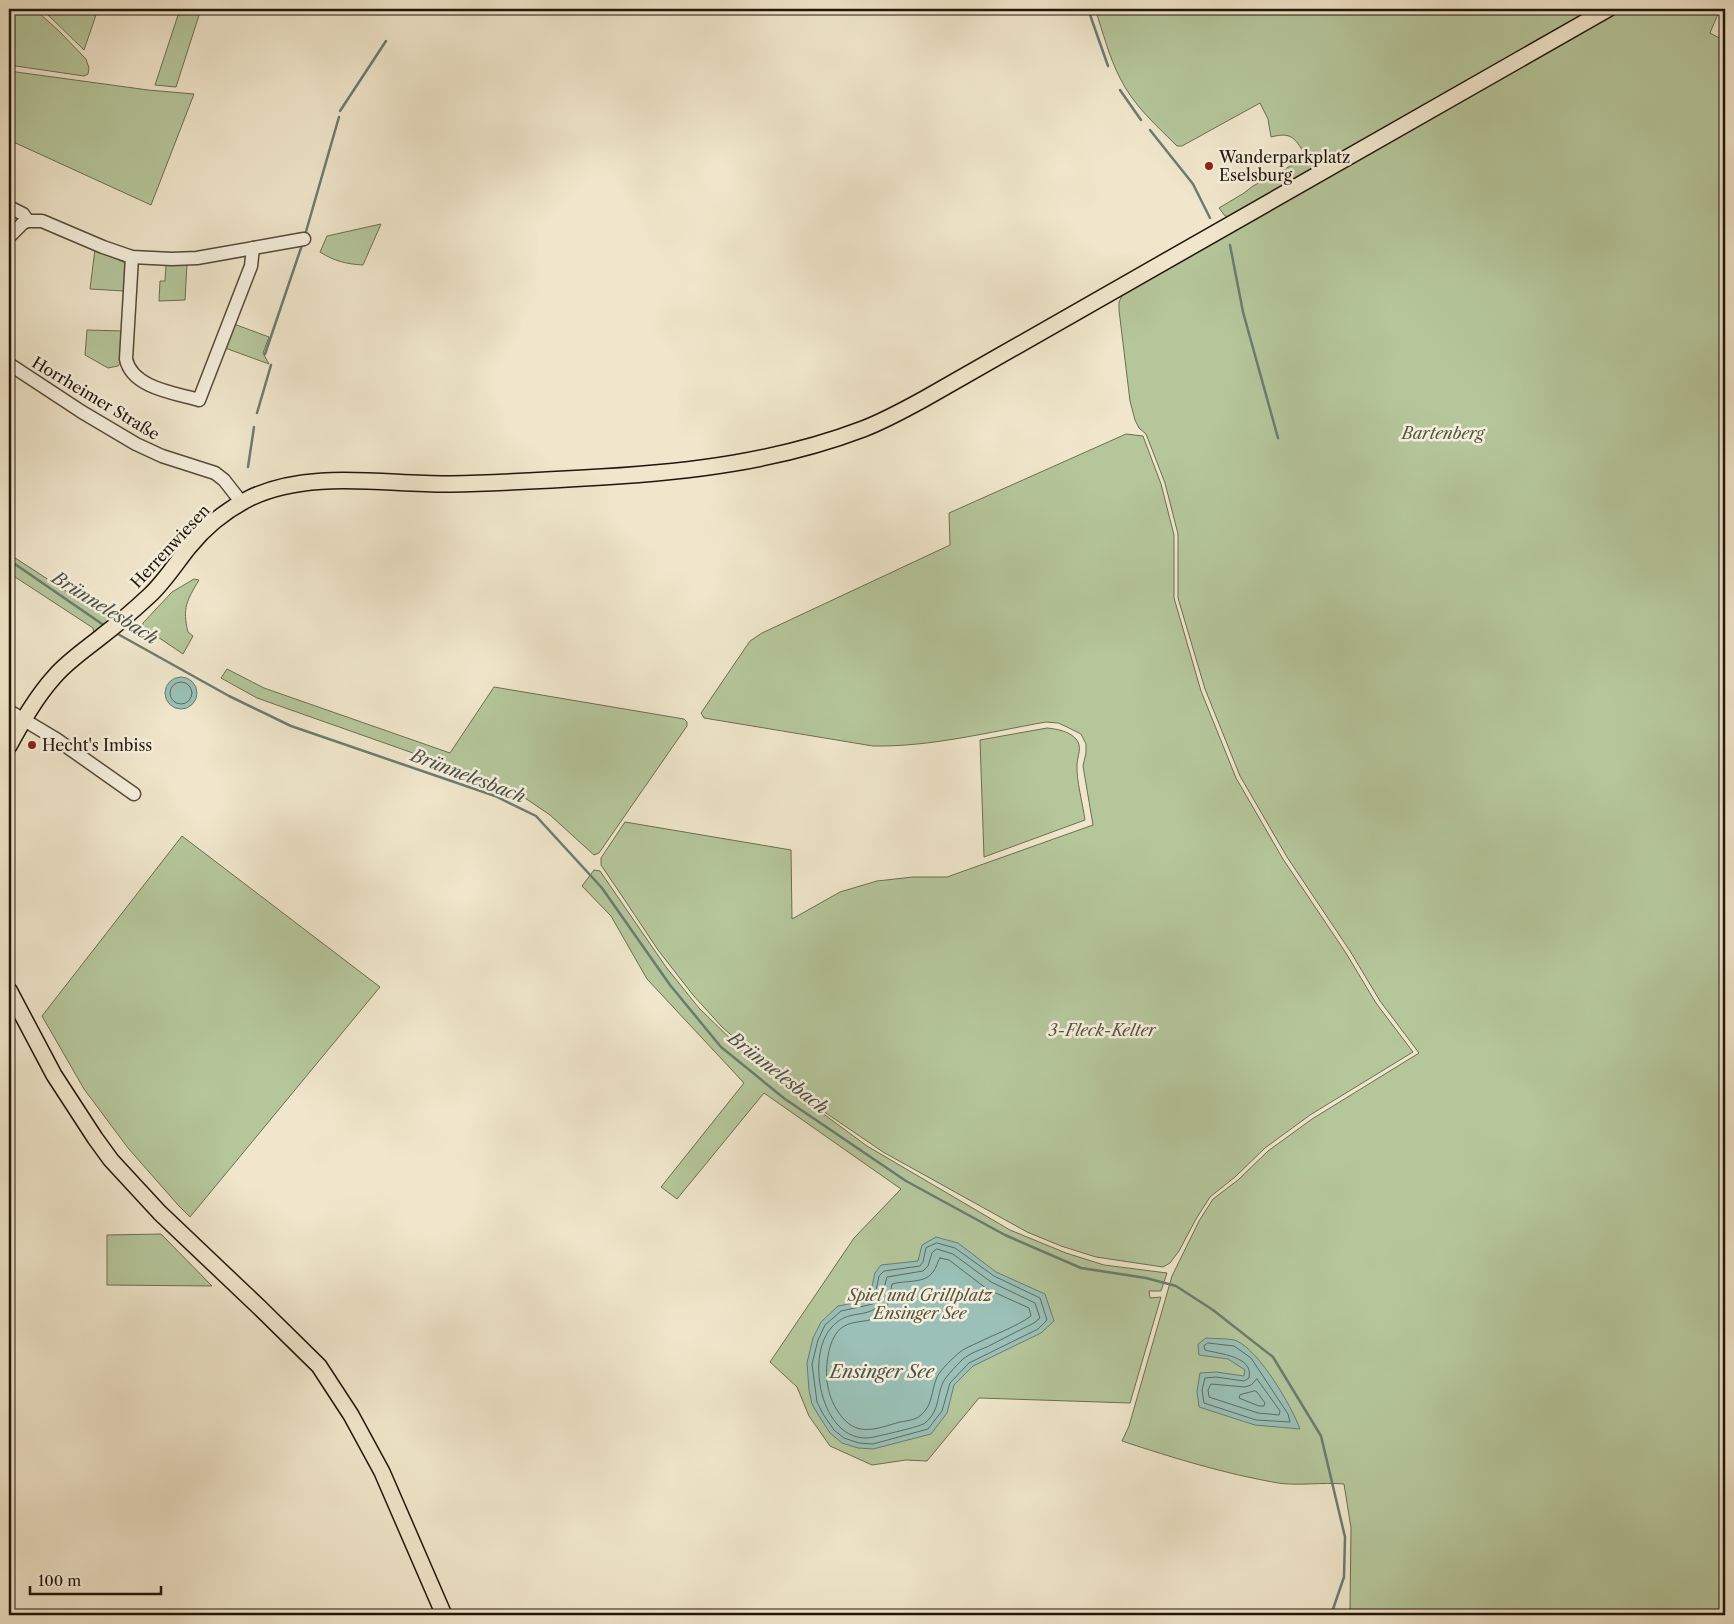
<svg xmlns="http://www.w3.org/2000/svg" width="1734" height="1624" viewBox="0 0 1734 1624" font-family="'Libre Caslon Text',serif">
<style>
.green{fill:#b5c69b;stroke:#6c6e52}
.water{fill:#9ac0b7;stroke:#6a7c72}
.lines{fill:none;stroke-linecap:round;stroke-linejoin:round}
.shore{stroke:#5e6b60;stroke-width:1}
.stream{stroke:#6a7c72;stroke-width:2.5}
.minor-casing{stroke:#564a3a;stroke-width:15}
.major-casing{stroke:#22160a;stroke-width:18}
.minor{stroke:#f5efdd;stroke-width:12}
.major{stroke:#f0e6cb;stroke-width:15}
.poi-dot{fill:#8f2418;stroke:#f5efdd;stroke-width:2}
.labels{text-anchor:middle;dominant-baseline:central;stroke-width:5;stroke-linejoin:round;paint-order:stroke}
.poi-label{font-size:16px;fill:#22160a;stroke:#f5efdd;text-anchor:start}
.street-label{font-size:16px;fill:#22160a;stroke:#f5efdd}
.park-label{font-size:16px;font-style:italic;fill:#55543d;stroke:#f5efdd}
.water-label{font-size:18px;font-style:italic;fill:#4c5247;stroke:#f5efdd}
</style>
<rect width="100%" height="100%" fill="#f0e6cb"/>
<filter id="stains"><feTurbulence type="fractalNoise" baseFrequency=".004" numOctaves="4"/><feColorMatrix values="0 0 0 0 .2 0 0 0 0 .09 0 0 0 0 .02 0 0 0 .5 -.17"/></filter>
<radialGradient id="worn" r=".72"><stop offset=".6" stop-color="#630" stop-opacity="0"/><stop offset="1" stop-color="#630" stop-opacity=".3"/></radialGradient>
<g class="green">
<polygon points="9,9 32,9 38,12 60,32 86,59 89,68 88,74 84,76 9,65"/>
<polygon points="42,9 98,9 84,50"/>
<polygon points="180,9 201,9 176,87 155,85"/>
<path d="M1095,9H1597L1230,217L1225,216L1219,208L1244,193L1253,186L1307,157C1295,140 1294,131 1271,137L1268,119L1260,103L1182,146H1177C1156,125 1133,105 1120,78C1109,57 1103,32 1095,9Z"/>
<path d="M1615,9H1720L1710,33L1725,41V1615H1348L1350,1608L1351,1528L1344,1484C1323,1482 1298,1486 1278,1483C1226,1474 1173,1458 1122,1441L1129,1426L1172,1276L1199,1221L1213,1199L1238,1180L1268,1151L1312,1119L1419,1053L1380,1001L1350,951L1287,857L1240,776L1205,689L1178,598V534L1165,483L1146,434L1139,428L1135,420L1130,401L1119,310V302L1124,292Z"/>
<polygon points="9,71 148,90 194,94 151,205 9,140"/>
<path d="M381,224L363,265C346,264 334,261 320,252L327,236Z"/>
<polygon points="95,249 125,263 125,291 90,289"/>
<polygon points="187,264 185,300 159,301 160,281 165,281 166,265"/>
<polygon points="234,324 269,337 263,353 269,364 225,348"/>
<polygon points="87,330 123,331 122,360 118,366 108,368 85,355"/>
<path d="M1126,434L1143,436L1161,484L1174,535V598L1201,691L1236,778L1283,859L1346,953L1376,1003L1413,1052L1310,1115L1265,1148L1235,1177L1210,1197L1196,1219L1179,1251L1170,1263L1163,1267L1096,1257L1061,1246L1027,1232L883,1152L823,1111L769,1068L722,1027L693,995L658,950L624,899L601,865V858L625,822L791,850L792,919L840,892L877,881L913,877H947L1093,825L1083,766L1086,753V744L1081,734L1067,727L1058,723L1046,722C989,732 931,747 873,746L704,718L701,713L750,641L762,633L950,545L949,513Z"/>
<polygon points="9,554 89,606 120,613 94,634 93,628 9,573"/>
<path d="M194,579L199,580C187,600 182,608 188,632L193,636L183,654L143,627V623L172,592Z"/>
<polygon points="227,669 264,688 450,753 494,687 684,719 687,722 687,726 599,853 594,855 550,815 525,798 499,785 461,770 257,698 221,678"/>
<path d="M1047,728C1057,729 1069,731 1076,739C1083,747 1077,756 1077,765C1076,779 1083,805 1085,820L984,857L980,740Z"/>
<polygon points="182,836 380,987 190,1217 178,1205 128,1148 84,1089 42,1016"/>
<polygon points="594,870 600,871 666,967 699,1008 746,1054 784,1085 867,1146 1010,1230 1066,1253 1104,1265 1167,1273 1161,1291 1149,1291 1150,1298 1161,1297 1130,1403 979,1398 927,1461 906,1460 872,1465 830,1446 809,1416 797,1387 770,1362 854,1238 901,1189 764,1093 677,1199 661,1187 744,1083 647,979 611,916 582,886"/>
<polygon points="161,1234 212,1286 107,1285 107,1235"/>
</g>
<g class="water">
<circle cx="181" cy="693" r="16"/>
<polygon points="936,1237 958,1243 996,1272 1045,1294 1054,1321 1041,1333 973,1366 954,1385 947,1413 931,1434 873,1449 858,1448 842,1443 830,1433 819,1416 812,1404 809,1390 807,1363 813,1338 821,1322 838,1306 869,1300 875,1273 881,1265 918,1261 922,1245"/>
<path d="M1206,1338C1214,1339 1231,1338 1237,1341C1260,1352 1291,1405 1300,1429L1255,1425L1199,1407L1197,1391L1200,1373L1216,1372L1244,1376L1245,1370L1228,1359L1199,1355L1198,1344Z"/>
</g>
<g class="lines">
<g class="shore">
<circle cx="181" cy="693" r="11"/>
<polygon points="937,1243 955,1248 994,1276 1040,1298 1047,1320 1038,1329 969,1363 950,1383 942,1411 928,1429 873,1444 859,1443 844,1438 834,1430 823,1414 817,1402 812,1364 818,1340 825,1325 841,1311 873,1304 879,1276 884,1271 920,1266 923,1262 926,1248"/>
<path d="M937,1249L953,1254L991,1282L1035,1303L1040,1318L1034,1323C1018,1331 1002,1339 987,1347C979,1350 969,1354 963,1359C957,1365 950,1372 945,1379C936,1393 941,1410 925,1423C920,1427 882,1435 874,1437C823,1448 804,1359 831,1328C847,1310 858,1318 875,1309L880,1303L887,1277L923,1271L928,1266L932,1253Z"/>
<path d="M940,1258L949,1260L987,1289L1029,1308L1031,1316C1016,1327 995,1334 977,1343C971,1346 965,1348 960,1352C953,1358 941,1369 937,1377C931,1391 933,1405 921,1415C916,1420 906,1421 900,1422C875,1429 856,1438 839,1413C825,1393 824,1370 830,1347C841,1310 868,1330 883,1312C890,1305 890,1293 892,1284C905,1280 925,1284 933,1272C937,1267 937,1262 940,1258Z"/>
<path d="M1208,1343L1234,1346L1251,1358L1288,1414L1290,1422L1256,1420L1204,1403L1202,1390L1205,1378L1216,1377L1244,1381L1249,1378C1254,1356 1219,1354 1205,1350L1204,1346Z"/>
<polygon points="1257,1379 1280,1411 1279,1415 1258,1413 1209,1397 1208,1390 1211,1384 1245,1387 1251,1385"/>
<polygon points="1255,1391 1257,1392 1265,1403 1264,1406 1259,1406 1239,1398 1240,1395"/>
</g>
<g class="stream">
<polyline points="1088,9 1108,66"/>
<polyline points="1120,90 1141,120"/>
<polyline points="340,111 386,41"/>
<polyline points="1150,130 1193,184 1210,218"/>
<polyline points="305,235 339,117"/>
<polyline points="1230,245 1243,312 1278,438"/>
<polyline points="265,354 302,245"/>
<polyline points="257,413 271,365"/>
<polyline points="248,467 254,427"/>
<polyline points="9,560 105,626"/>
<polyline points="116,633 229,696 291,726 495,796 536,816 602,888 670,985 721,1047 785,1099 906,1181 1005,1235 1081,1268 1146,1278 1176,1286 1213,1310 1273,1357 1321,1436 1345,1537 1344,1577 1331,1615"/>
</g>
<defs>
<g id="minor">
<polyline points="9,207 23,214 28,221"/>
<polyline points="9,237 23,223 28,221 42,221 103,247 132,257 172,259 197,258 304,239"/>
<path d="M132,257L126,359C132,388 175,393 199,400L251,266L253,248"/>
<polyline points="9,364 82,412 136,444 162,456 215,473 224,480 242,503"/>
<polyline points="9,711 56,739 134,794"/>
</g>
<g id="major">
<path d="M9,746C22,722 36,697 55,676C68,661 86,649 102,636C119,623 135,609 150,595C165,581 176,563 189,547C206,526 226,510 250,498C311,469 386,485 451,484C501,483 552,480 602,477C690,472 779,461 863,429C884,421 904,410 924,399L1608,9"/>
<polyline points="9,990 54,1075 95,1138 111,1160 160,1213 259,1307 319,1366 351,1415 382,1472 444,1615"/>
</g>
</defs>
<use href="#minor" class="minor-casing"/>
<use href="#major" class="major-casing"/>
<use href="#minor" class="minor"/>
<use href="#major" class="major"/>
</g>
<g class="poi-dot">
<circle cx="1209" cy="166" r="5"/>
<circle cx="32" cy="745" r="5"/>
</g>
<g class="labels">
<g class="poi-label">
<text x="1219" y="157">Wanderparkplatz<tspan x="1219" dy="18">Eselsburg</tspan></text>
<text x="42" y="745">Hecht's Imbiss</text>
</g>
<g class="street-label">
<text transform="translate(96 398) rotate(31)">Horrheimer Straße</text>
<text transform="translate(170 546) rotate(-47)">Herrenwiesen</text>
</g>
<g class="park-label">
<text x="1443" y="433">Bartenberg</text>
<text x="1102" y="1030">3-Fleck-Kelter</text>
<text x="920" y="1295">Spiel und Grillplatz<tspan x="920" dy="18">Ensinger See</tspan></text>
</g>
<g class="water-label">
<text transform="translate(105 608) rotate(32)">Brünnelesbach</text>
<text transform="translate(468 776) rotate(21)">Brünnelesbach</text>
<text transform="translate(778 1073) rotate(38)">Brünnelesbach</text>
<text x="882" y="1372">Ensinger See</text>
</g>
</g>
<rect width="1734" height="1624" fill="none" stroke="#f0e6cb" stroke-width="30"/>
<rect x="10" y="10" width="1714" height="1604" fill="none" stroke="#22160a" stroke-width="2.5"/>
<rect x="15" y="15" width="1704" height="1594" fill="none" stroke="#22160a"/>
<path d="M30 1586v8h131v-8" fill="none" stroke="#22160a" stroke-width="2.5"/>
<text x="38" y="1586" font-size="15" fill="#22160a" stroke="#f5efdd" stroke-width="4" paint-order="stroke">100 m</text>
<rect width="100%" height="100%" filter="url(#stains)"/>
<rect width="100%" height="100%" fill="url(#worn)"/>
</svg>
